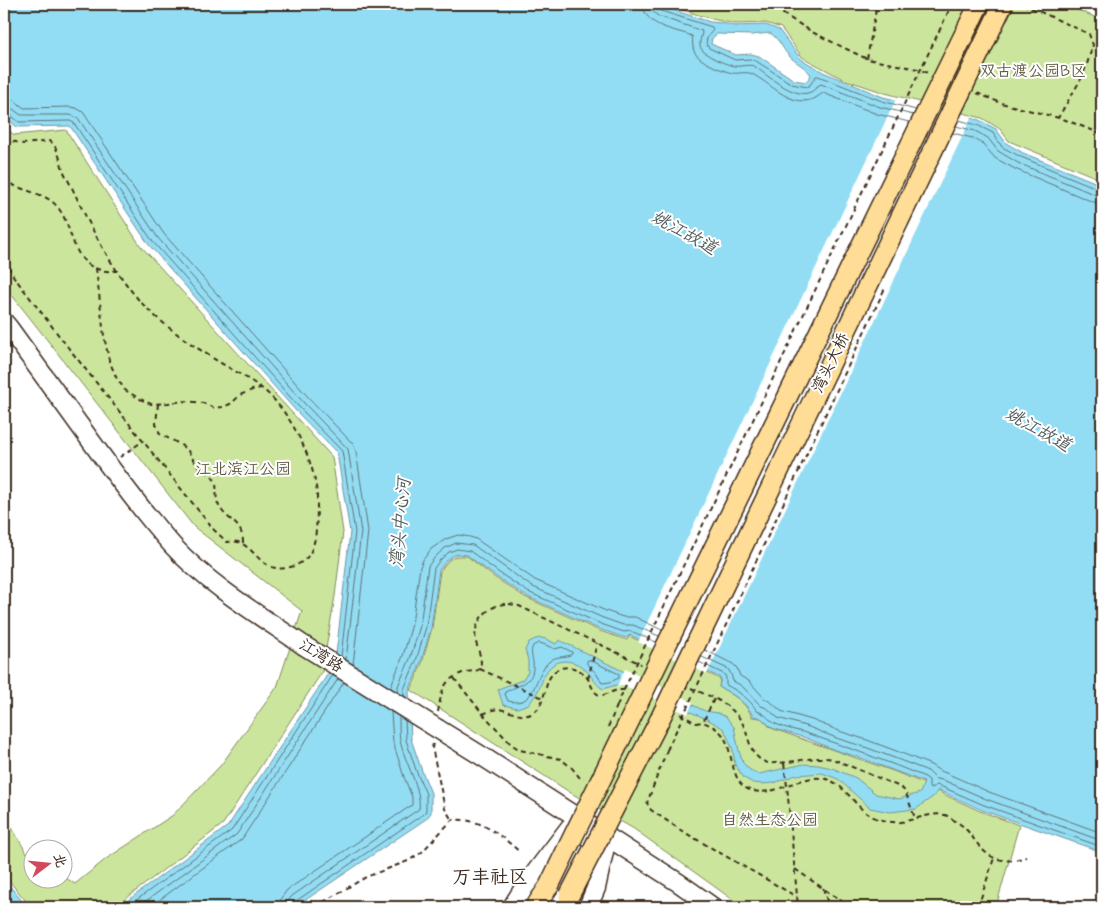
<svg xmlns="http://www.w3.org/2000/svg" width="1106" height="911" viewBox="0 0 1106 911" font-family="Mynerve,'LXGW WenKai TC',sans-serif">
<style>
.green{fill:#cbe69c;stroke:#83885d}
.water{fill:#93ddf4;stroke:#70959e;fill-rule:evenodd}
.pier{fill:#fff}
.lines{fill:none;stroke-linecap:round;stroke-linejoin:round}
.shore{stroke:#5e7274;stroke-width:1}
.street-casing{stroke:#3b2a1e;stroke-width:16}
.secondary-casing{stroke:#3b2a1e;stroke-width:21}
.primary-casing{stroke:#3b2a1e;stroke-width:22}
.path{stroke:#3b2a1e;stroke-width:2;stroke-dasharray:5 4;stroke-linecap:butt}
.street{stroke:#fff;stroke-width:12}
.secondary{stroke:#fff;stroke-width:18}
.primary{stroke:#ffdd96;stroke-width:19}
.secondary-bridge-casing{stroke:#3b2a1e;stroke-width:21;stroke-linecap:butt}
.primary-bridge-casing{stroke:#3b2a1e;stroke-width:22;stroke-linecap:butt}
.path-bridge{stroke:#3b2a1e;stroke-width:2;stroke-dasharray:5 4;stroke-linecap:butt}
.secondary-bridge{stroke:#fff;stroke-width:18}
.primary-bridge{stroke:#ffdd96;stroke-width:19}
.labels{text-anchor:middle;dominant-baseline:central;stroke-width:4;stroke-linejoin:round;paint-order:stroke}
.park-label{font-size:16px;fill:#5f593e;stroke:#fff}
.street-label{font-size:16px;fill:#3b2a1e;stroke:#fff}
.water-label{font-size:18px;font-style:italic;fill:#55605e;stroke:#fff}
.quarter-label{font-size:19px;fill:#3b2a1e;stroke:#fff}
</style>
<rect width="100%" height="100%" fill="#fff"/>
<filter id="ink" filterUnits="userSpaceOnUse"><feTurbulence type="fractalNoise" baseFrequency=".02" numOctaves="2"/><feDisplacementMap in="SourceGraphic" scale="10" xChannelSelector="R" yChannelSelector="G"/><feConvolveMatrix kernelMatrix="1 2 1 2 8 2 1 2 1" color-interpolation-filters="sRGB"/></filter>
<g filter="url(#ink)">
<g class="green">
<polygon points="662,4 1063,4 1102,20 1102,180 1009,141 1000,129 982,118 885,93 843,79 802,57 781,28 766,23 735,24 712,19"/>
<polygon points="4,126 14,135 66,130 140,245 332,457 343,532 335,596 322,672 223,824 115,907 31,907 4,875 4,814 26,852 32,856 32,878 62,878 63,876 75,884 106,859 173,815 221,765 277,687 302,611 194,527 4,285"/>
<path d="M457,556H467L494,577L525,597L600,631L627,640L629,636L720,679L719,687C732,694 746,702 752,717L761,718L771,728L893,771L923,783L945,795L980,811L1019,825L996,907H743L634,829L571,793L411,690L422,663L432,628L440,571C445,564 449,558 457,556Z"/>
</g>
<g class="water">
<path d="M4,4H655L710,22L722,23L734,26L766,25L779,30L801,59L823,72L883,97L979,120L996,129L1006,143L1023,153L1102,185V852L982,810L938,790L934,796L916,809L890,812L870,808L838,779L822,773L796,775L774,783L762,784L753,783L744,778L735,765L733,750L724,729L707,719L623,683L603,689C594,684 591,673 582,667C570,658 553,659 546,673C542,679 541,685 538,691C535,696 532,700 529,704L517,708L503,705L498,689L522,680L528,672V660L525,650L529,642C542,635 544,638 556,644L559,640L705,711L718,713L726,717L734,727L739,751L743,763L750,770L759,774L804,764L818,765L832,768L856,778L876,794L899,799L920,793L924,782L861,758L835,750L806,738L772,728L761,718L753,716C746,702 733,694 719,687L721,678L630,635L626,638L599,629L526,596L495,576L467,555L458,554L452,556L444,563L439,570L431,628L421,662L409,691L411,739L422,771L431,793V813L426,819L295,907H119L228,826L335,663L350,532L337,453L296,411L149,245L70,126L17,127L4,116ZM770,33C781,41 781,47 789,56C796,63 806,67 811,75L806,82L794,80L759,56L751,54L736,55L711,44L712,38L717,34L752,35Z"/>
<polygon points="4,879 27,907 4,907"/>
</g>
<g class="pier">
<polygon points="897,97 972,116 707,674 638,642"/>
<polygon points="625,669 693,702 688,714 622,685 616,688"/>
</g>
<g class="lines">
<g class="shore">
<path d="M643,4C644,27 674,29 692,36C693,40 692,46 694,51C698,61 722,71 733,73C739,74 746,71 752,74C769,82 789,106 810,100C816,99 819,95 823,93L877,114L909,122"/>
<path d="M651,4L652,11L658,16L702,31C702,36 699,41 700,46C702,55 725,64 734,66C741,67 747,64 754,66C767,75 792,97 808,93C814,92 816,86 821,84L880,107L913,115"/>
<path d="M657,4L658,8L661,11L712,27L713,30C708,36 703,42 709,48L735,60L750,59L756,61L792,84L807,87L810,85L816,76H818L882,101L916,110"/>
<polyline points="4,98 14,100 24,108 70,107 76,108 83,112 164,234 309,398 353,444 356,451 368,531 353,665"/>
<polyline points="4,106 10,107 21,115 70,115 78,118 158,238 304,403 348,449 361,532 346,660"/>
<polyline points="4,112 8,113 19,122 70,121 74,123 153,242 299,407 342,451 355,532 341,657"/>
<polyline points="959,120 977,125 993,133 1002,147 1021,157 1099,189 1102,189"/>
<polyline points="956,126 975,131 988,138 998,151 1018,163 1096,195 1102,196"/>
<polyline points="953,133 972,138 983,144 995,158 1015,169 1093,202 1102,203"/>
<path d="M539,643L543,644L555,649L562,647L572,652V654C566,658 556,655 550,661C532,675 538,708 508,701L505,694V692C521,684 535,683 533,662C532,655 530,652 533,646Z"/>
<polyline points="705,650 733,664 737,668 740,676 749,681 765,699 771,702 781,711 812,720 842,732 867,740 899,752 931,765 940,771 946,773 989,792 1102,833"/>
<polyline points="702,657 728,669 731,674 733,681 742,686 761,706 767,708 778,718 809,727 839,739 865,747 897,759 928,771 936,779 943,780 986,799 1102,841"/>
<polygon points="590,660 619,674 619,678 610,682 602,683 596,673 587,664 587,661"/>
<path d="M699,662L724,674L726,678V685C738,691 750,699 757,711C767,714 768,720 776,724C786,729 798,730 809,734C848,748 887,761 925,777L929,780V787L930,789L936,785L940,786L984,805L1102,847"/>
<polyline points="390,688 403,656 412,624 420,567 423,560 431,549 446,539 458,535 470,537 476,539 535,580 606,611 623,617 635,617 662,630"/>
<polyline points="398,692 398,686 410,659 420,626 428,566 436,556 445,548 456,543 473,545 531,586 603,618 623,625 633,625 659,636"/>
<polyline points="404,696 404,689 416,661 426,627 434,568 440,560 449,552 457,549 470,551 498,572 528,592 601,624 624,632 631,631 656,642"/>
<polyline points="127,907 232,830 333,675"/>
<polyline points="138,907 237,834 338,679"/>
<polyline points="150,907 242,839 344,682"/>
<polyline points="279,907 281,898 287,890 412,805 412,797 404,777 393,742 391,712"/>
<path d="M287,907L288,901L292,896L419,809C422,788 404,762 400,740C399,733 399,724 399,716"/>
<polyline points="293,907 293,904 296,901 422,815 426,811 426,794 417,773 406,740 405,720"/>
</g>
<defs>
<polyline id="street" points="1098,4 1102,5"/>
<g id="secondary">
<path d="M4,322L9,328C38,368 67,408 96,448C120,481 145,515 173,546C209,585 259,615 303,645"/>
<polyline points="438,729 485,758 679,883 713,907"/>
<polyline points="512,907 525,886 570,827 605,847 596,888 588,907"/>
</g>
<polyline id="primary" points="535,907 549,886"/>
</defs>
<use href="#street" class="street-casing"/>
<use href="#secondary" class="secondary-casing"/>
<use href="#primary" class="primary-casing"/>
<g class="path">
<polyline points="767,4 814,33 867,59 918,69 928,73"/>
<polyline points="1023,4 1089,34 1093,45 1087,64 1081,79 1058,118"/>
<polyline points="867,59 877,4"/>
<polyline points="977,93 1001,103 1063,119 1102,134"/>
<path d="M4,139L23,144L50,141C59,148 60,162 64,172C67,179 71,185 74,192C92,230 111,267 138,299C159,323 192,345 219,362C234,371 250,379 264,390C291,413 315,461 317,496C317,508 317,519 316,530C314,551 308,564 286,568C261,572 256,548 238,542C235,541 230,542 227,542L214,530L67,346L14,277L4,260"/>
<path d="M4,179C17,190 36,191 50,200C76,218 66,262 101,270C106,272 112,271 117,271"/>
<polyline points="96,268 104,336 109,360 116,377 125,390 138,398 151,404 168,403 187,401 203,403 214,408 224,407 232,403 240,395 252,390 261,388"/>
<path d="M158,404L156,424L160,434C169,439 180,443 187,450C192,455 193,462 198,466C204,471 211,473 215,481C218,488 215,497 218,504C226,522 244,521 243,545"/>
<polyline points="120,457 143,441"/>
<polyline points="480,669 543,698"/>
<polyline points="454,678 483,714 511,744 520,750 561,759 572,768 580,778 584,778"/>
<polyline points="588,679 597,643"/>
<path d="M691,688C706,695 723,700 735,713C739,717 743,723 745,729C750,742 751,758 768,763C768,764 775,763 775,763C795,763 814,755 833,759L900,787L905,791L915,818"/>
<path d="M714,699L703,722C710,725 717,728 722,734C734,749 729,783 750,790C775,798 796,776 820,778C844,780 852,805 871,816C879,820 892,823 901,822C915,820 930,812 945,815C949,816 952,819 955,821C965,826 970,834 976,842C990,861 1005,864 1026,857"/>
<path d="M438,712C442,690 442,680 465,672C470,671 475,672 480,669C483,659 478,651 476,642C473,628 480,615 492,608C502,603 508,603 519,606L641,664"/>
<path d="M483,714C487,712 492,710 497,709C508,709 520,719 531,714C550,705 540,675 561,668C571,665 583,670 588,679C592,686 593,693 601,696L617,690H628"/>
<polyline points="680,714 696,723 703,722"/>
<polyline points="608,727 617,706"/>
<polyline points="433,744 432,747 445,809 452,820"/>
<polyline points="667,750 647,803 651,810 682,831 797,897"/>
<polyline points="784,763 787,786 798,907"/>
<polyline points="795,869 850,907"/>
<polyline points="823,888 829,907"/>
<path d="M315,907L366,877L408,861L421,853L452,820C480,817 500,835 520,852"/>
<polyline points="978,907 994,858"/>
</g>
<use href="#street" class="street"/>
<use href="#secondary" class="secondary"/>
<use href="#primary" class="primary"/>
<defs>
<polyline id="secondary-bridge" points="303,645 438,729"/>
<g id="primary-bridge">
<polyline points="549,886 979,4"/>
<polyline points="569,896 659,721 1003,4"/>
</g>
</defs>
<use href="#secondary-bridge" class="secondary-bridge-casing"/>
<use href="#primary-bridge" class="primary-bridge-casing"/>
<g class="path-bridge">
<polyline points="617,706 621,696 952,4"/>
<polyline points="667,750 885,288"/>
</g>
<use href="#secondary-bridge" class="secondary-bridge"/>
<use href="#primary-bridge" class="primary-bridge"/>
</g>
</g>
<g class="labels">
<g class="park-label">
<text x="1033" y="71">双古渡公园B区</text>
<text x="243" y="469">江北滨江公园</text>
<text x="770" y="820">自然生态公园</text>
</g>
<g class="street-label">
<text transform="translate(831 363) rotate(-64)">湾头大桥</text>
<text transform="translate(321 656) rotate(32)">江湾路</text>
</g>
<g class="water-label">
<text transform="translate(684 233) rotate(29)">姚江故道</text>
<text transform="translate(1038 430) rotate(29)">姚江故道</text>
<text transform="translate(401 523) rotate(-85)">湾头中心河</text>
</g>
<g class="quarter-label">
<text x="490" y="877">万丰社区</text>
</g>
</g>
<rect width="1106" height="911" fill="none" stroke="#fff" stroke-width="20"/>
<rect x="10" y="10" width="1086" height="891" fill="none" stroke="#3b2a1e" stroke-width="2" filter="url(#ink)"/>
<g transform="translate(48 864) rotate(74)"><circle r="24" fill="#ffffff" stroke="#b1aaa5"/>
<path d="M0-4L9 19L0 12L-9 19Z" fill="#d1495b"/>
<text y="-8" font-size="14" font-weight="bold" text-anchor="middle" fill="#3b2a1e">北</text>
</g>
</svg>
